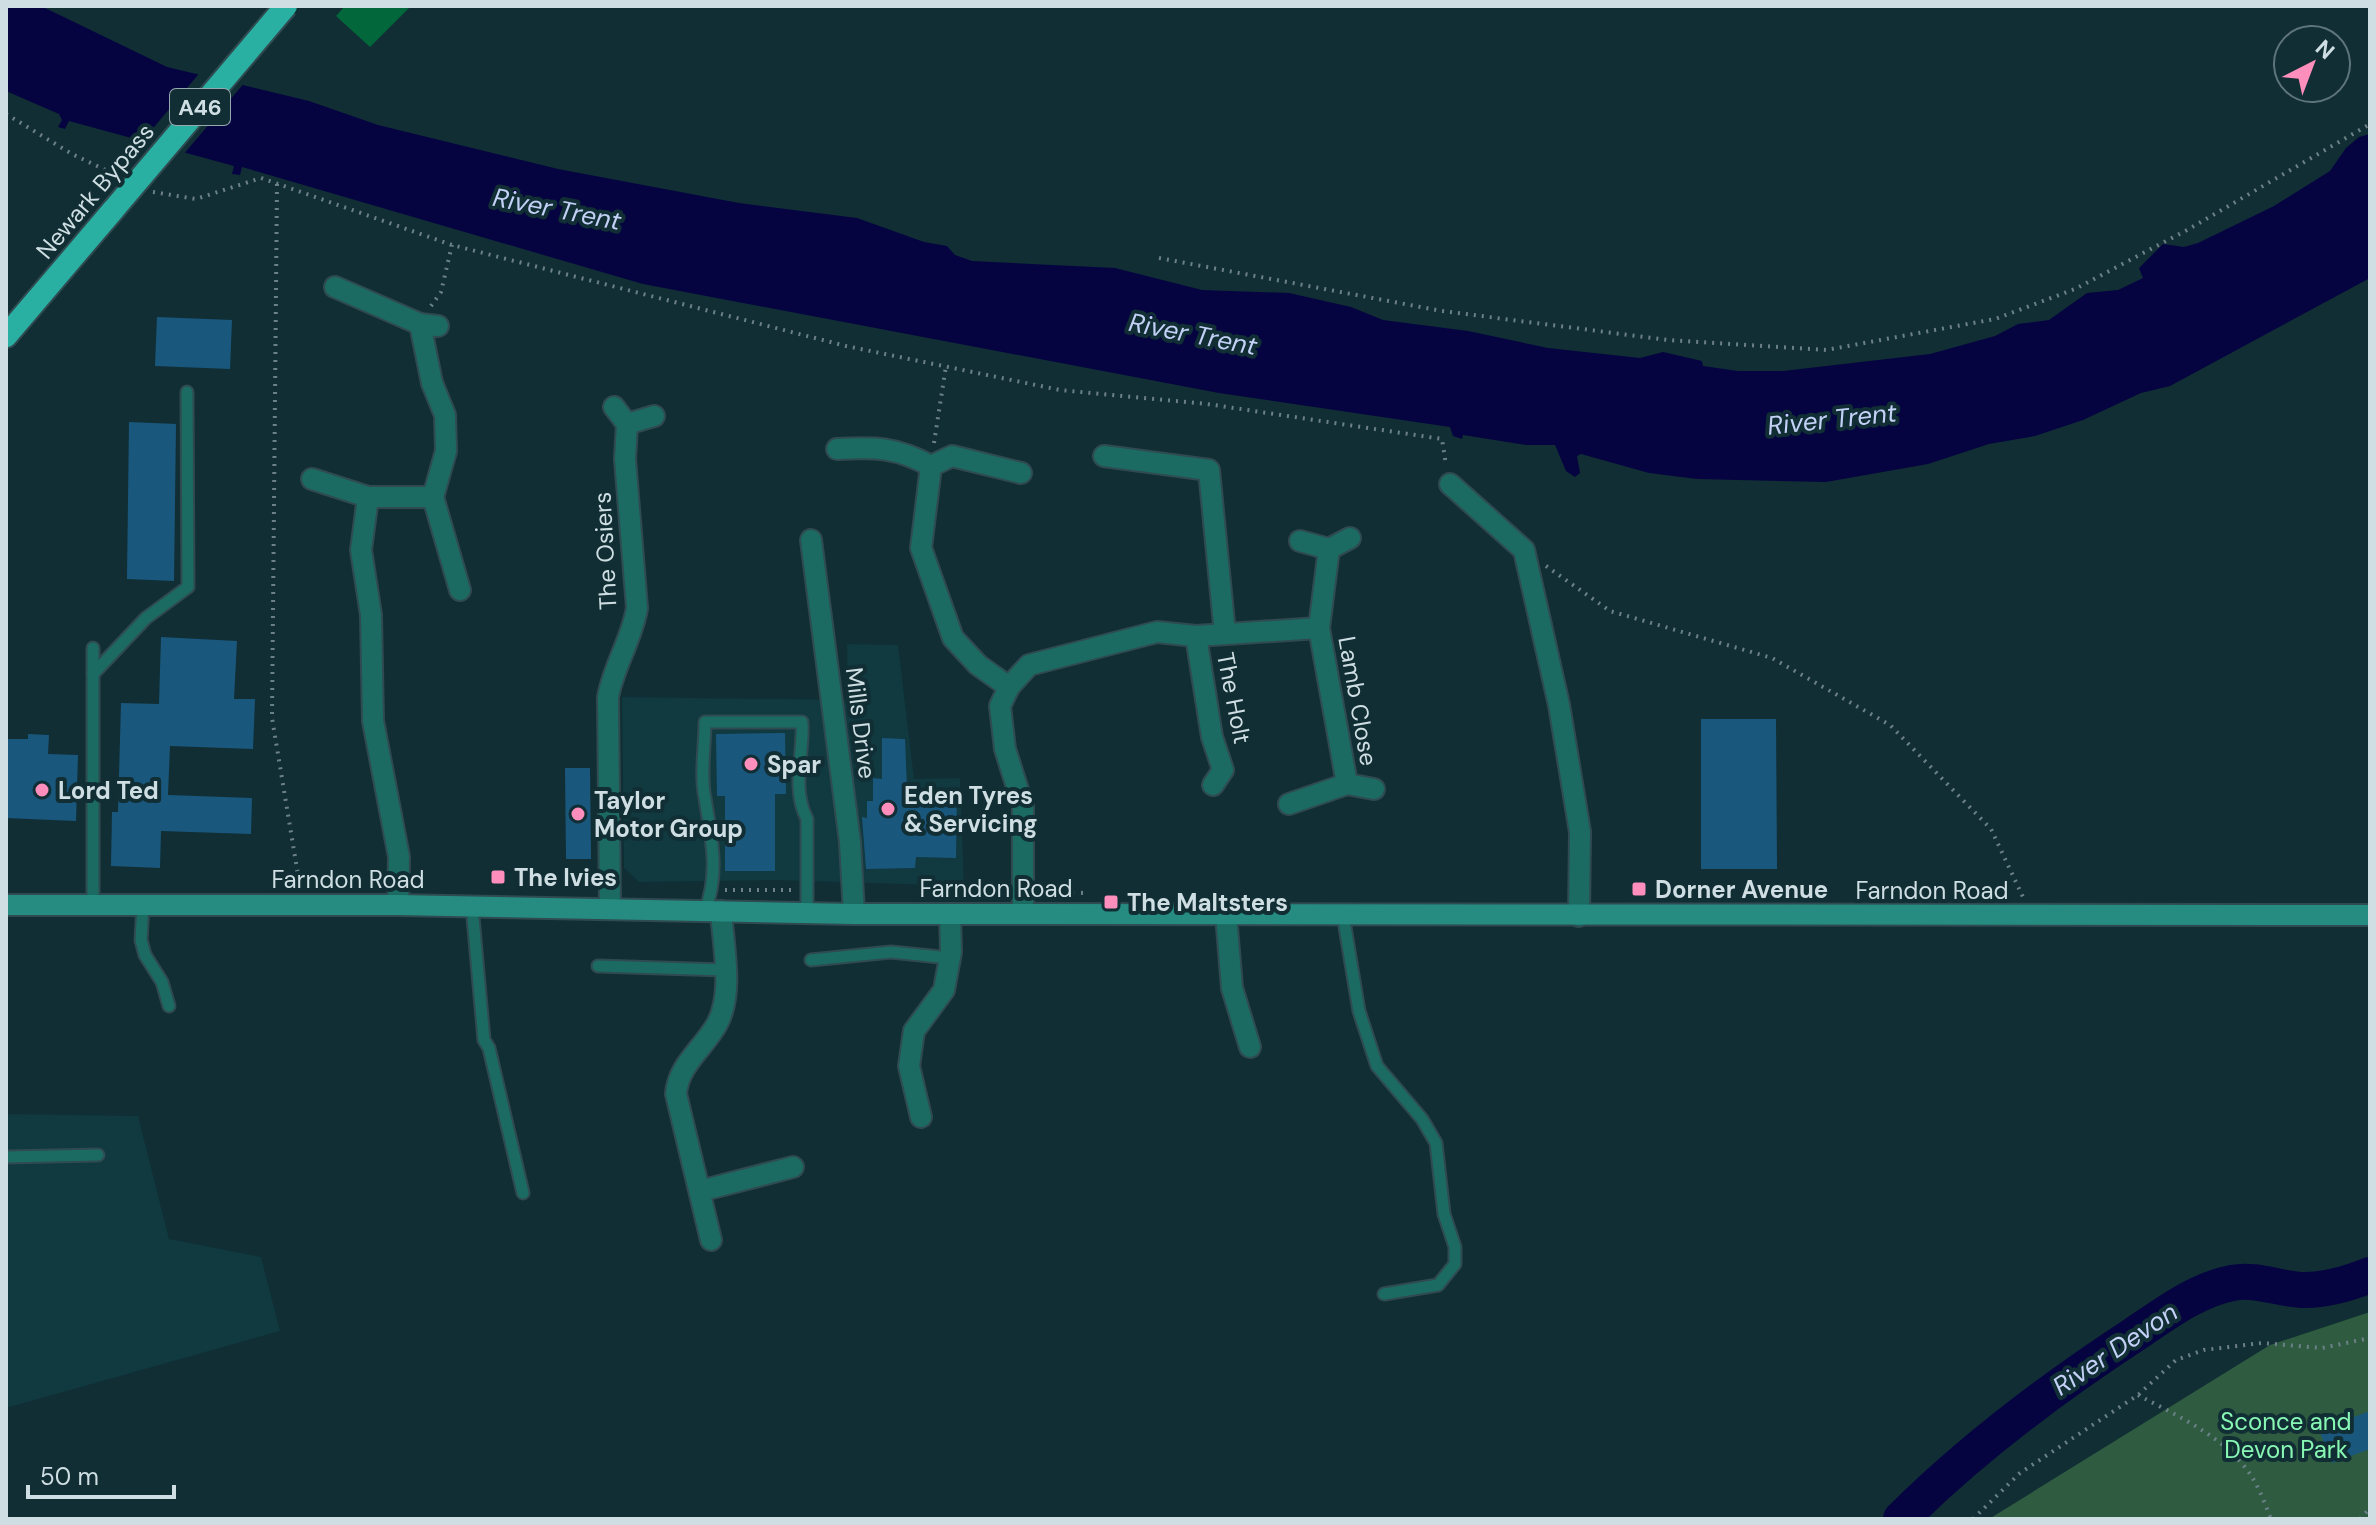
<svg xmlns="http://www.w3.org/2000/svg" width="2376" height="1525" viewBox="0 0 2376 1525" font-family="'DM Sans',sans-serif">
<style>
.built{fill:#103940}
.green{fill:#2f5c41}
.forest{fill:#02673a}
.water{fill:#050441}
.pier{fill:#112e34}
.lines{fill:none;stroke-linecap:round;stroke-linejoin:round}
.river{stroke:#050441;stroke-width:36}
.building{fill:#1a577d}
.service-casing{stroke:#2f4a50;stroke-width:15}
.minor-casing{stroke:#2f4a50;stroke-width:24}
.secondary-casing{stroke:#2f4a50;stroke-width:24}
.trunk-casing{stroke:#2f4a50;stroke-width:26}
.path{stroke:#6b8187;stroke-width:4;stroke-dasharray:2 6;stroke-linecap:butt}
.service{stroke:#1b6b62;stroke-width:11}
.minor{stroke:#1b6b62;stroke-width:20}
.secondary{stroke:#268c81;stroke-width:20}
.trunk{stroke:#2ab0a2;stroke-width:22}
.trunk-bridge-casing{stroke:#2f4a50;stroke-width:26;stroke-linecap:butt}
.trunk-bridge{stroke:#2ab0a2;stroke-width:22}
.poi-dot{fill:#fe8ebc;stroke:#112e34;stroke-width:3}
.labels{text-anchor:middle;dominant-baseline:central;stroke-width:8;stroke-linejoin:round;paint-order:stroke}
.shield{fill:#112e34;stroke:#95a9ae;stroke-width:2}
.shield-label{font-size:22px;font-weight:bold;fill:#cedee2}
.street-label{font-size:24px;fill:#cedee2;stroke:#112e34}
.poi-label{font-size:24px;font-weight:bold;fill:#cedee2;stroke:#112e34;text-anchor:start}
.park-label{font-size:24px;fill:#88f7b4;stroke:#112e34}
.water-label{font-size:26px;font-style:italic;fill:#c3d1f7;stroke:#112e34}
</style>
<rect width="100%" height="100%" fill="#112e34"/>
<g class="built">
<polygon points="847,644 898,645 914,779 960,778 964,886 777,880 639,882 624,868 622,697 848,700"/>
<polygon points="6,1114 138,1116 169,1239 261,1257 280,1331 6,1408"/>
</g>
<polygon class="green" points="2370,1312 2370,1519 1989,1519 2270,1345"/>
<polygon class="forest" points="345,6 411,6 370,47 336,16"/>
<polygon class="water" points="6,6 41,6 167,67 309,101 378,125 558,169 739,203 857,218 924,242 947,246 955,255 972,261 1115,268 1202,290 1289,293 1351,307 1383,320 1468,331 1548,348 1640,358 1663,352 1702,361 1703,366 1738,371 1783,371 1930,354 1995,336 2018,324 2049,320 2087,293 2118,290 2143,278 2139,268 2163,244 2184,247 2198,243 2274,206 2330,171 2346,148 2359,137 2370,134 2370,278 2170,386 2141,393 2083,420 2035,436 1989,444 1928,464 1826,482 1697,479 1649,473 1581,454 1577,456 1580,473 1575,477 1566,471 1555,445 1526,445 1463,435 1462,439 1453,436 1450,427 1219,393 643,284 242,167 240,175 232,174 234,166 69,121 65,129 58,127 62,120 59,114 6,91"/>
<polygon class="pier" points="203,69 246,81 182,156 138,146"/>
<g class="lines">
<path class="river" d="M1901,1519C1972,1448 2051,1389 2135,1334C2165,1314 2196,1290 2232,1283C2257,1278 2281,1290 2305,1290C2327,1290 2350,1283 2370,1275"/>
</g>
<g class="building">
<polygon points="157,317 232,320 230,369 155,366"/>
<polygon points="129,422 176,424 174,581 127,579"/>
<polygon points="161,637 237,641 234,699 255,699 253,749 170,746 168,795 252,798 251,834 161,831 160,868 111,866 112,812 118,812 121,703 159,704"/>
<polygon points="1701,719 1776,719 1777,869 1701,869"/>
<polygon points="785,733 786,794 775,794 775,871 725,871 725,796 717,796 716,734"/>
<polygon points="28,734 49,735 48,754 78,755 76,821 6,818 6,739 28,739"/>
<polygon points="882,738 905,739 907,788 957,789 956,858 916,857 915,868 866,869 862,817 867,818 867,801 873,801 873,778 882,779"/>
<polygon points="565,768 590,768 591,859 566,859"/>
<polygon points="2370,1411 2370,1449 2332,1463 2319,1430"/>
</g>
<g class="lines">
<defs>
<g id="service">
<polyline points="93,674 146,618 188,587 187,392"/>
<polyline points="93,904 93,648"/>
<polyline points="143,904 141,940 145,955 162,982 169,1006"/>
<polyline points="472,906 484,1040 489,1048 523,1193"/>
<path d="M705,911C720,872 711,837 705,798C700,775 705,746 705,722H802C804,755 791,788 807,819V913"/>
<polyline points="1343,915 1359,1011 1377,1066 1422,1119 1436,1143 1444,1214 1455,1247 1455,1264 1438,1285 1384,1294"/>
<polyline points="811,960 891,952 950,958"/>
<polyline points="598,966 724,970"/>
<polyline points="6,1157 98,1155"/>
</g>
<g id="minor">
<polyline points="335,287 420,324"/>
<polyline points="627,424 654,416"/>
<path d="M837,449C876,447 896,447 931,466L921,548L953,638L978,665L1009,687"/>
<polyline points="1104,456 1209,470 1225,634"/>
<polyline points="931,466 952,456 1021,473"/>
<polyline points="312,479 368,497 433,497 446,451 445,415 432,383 420,324 438,326"/>
<polyline points="1450,484 1524,550 1559,705 1580,832 1579,916"/>
<polyline points="368,497 361,550 371,615 373,721 399,857 398,905"/>
<polyline points="433,497 460,590"/>
<polyline points="1350,538 1329,549 1319,628 1347,784 1374,789"/>
<polyline points="811,540 850,842 854,914"/>
<polyline points="1300,541 1329,549"/>
<polyline points="1196,636 1212,737 1223,770 1213,785"/>
<polyline points="1289,804 1347,784"/>
<path d="M610,909L608,697C614,665 632,639 637,608L625,459L627,424L614,407"/>
<polyline points="1023,914 1023,806 1005,749 1000,706 1009,687 1029,665 1157,632 1196,636 1319,628"/>
<polyline points="1226,915 1232,988 1250,1047"/>
<polyline points="921,1117 909,1066 914,1031 944,990 951,952 950,914"/>
<polyline points="700,1191 793,1167"/>
<path d="M711,1240L676,1094C678,1065 703,1049 717,1024C734,993 723,945 721,911"/>
</g>
<polyline id="secondary" points="6,905 398,905 854,914 2370,915"/>
<polyline id="trunk" points="6,336 114,209"/>
</defs>
<use href="#service" class="service-casing"/>
<use href="#minor" class="minor-casing"/>
<use href="#secondary" class="secondary-casing"/>
<use href="#trunk" class="trunk-casing"/>
<g class="path">
<polyline points="6,114 72,154 116,175"/>
<polyline points="277,184 272,718 300,887"/>
<polyline points="153,192 196,199 261,178 452,245 846,346 1060,390 1207,404 1442,439 1446,465"/>
<polyline points="1159,258 1442,311 1668,340 1826,350 1995,319 2075,289 2187,230 2370,124"/>
<polyline points="431,306 441,292 452,245"/>
<polyline points="934,443 946,366"/>
<polyline points="1546,566 1610,611 1772,658 1890,725 1991,829 2023,897"/>
<polyline points="725,890 792,890"/>
<polyline points="1041,892 1088,893"/>
<path d="M2138,1395C2177,1416 2224,1436 2250,1474C2259,1487 2265,1504 2271,1519"/>
<polyline points="1973,1519 2020,1473 2138,1395 2176,1360 2204,1350 2262,1343 2322,1348 2370,1338"/>
<polyline points="2360,1519 2370,1508"/>
</g>
<use href="#service" class="service"/>
<use href="#minor" class="minor"/>
<use href="#secondary" class="secondary"/>
<use href="#trunk" class="trunk"/>
<defs>
<polyline id="trunk-bridge" points="114,209 286,6"/>
</defs>
<use href="#trunk-bridge" class="trunk-bridge-casing"/>
<use href="#trunk-bridge" class="trunk-bridge"/>
</g>
<g class="poi-dot">
<circle cx="751" cy="764" r="8"/>
<circle cx="42" cy="790" r="8"/>
<circle cx="888" cy="809" r="8"/>
<circle cx="578" cy="814" r="8"/>
<rect x="490" y="869" width="16" height="16" rx="4"/>
<rect x="1631" y="881" width="16" height="16" rx="4"/>
<rect x="1103" y="894" width="16" height="16" rx="4"/>
</g>
<g class="labels">
<rect class="shield" x="170" y="89" width="60" height="36" rx="6"/>
<g class="shield-label">
<text x="200" y="107">A46</text>
</g>
<g class="street-label">
<text transform="translate(95 191) rotate(-50)">Newark Bypass</text>
<text transform="translate(605 551) rotate(-93)">The Osiers</text>
<text transform="translate(1234 698) rotate(79)">The Holt</text>
<text transform="translate(1358 701) rotate(80)">Lamb Close</text>
<text transform="translate(861 723) rotate(83)">Mills Drive</text>
<text x="348" y="879">Farndon Road</text>
<text x="996" y="888">Farndon Road</text>
<text x="1932" y="890">Farndon Road</text>
</g>
<g class="poi-label">
<text x="767" y="764">Spar</text>
<text x="58" y="790">Lord Ted</text>
<text x="904" y="795">Eden Tyres<tspan x="904" dy="28">&amp; Servicing</tspan></text>
<text x="594" y="800">Taylor<tspan x="594" dy="28">Motor Group</tspan></text>
<text x="514" y="877">The Ivies</text>
<text x="1655" y="889">Dorner Avenue</text>
<text x="1127" y="902">The Maltsters</text>
</g>
<g class="park-label">
<text x="2286" y="1421">Sconce and<tspan x="2286" dy="28">Devon Park</tspan></text>
</g>
<g class="water-label">
<text transform="translate(557 209) rotate(11)">River Trent</text>
<text transform="translate(1193 334) rotate(11)">River Trent</text>
<text transform="translate(1832 419) rotate(-6)">River Trent</text>
<text transform="translate(2115 1349) rotate(-34)">River Devon</text>
</g>
</g>
<rect width="2376" height="1525" fill="none" stroke="#cedee2" stroke-width="16"/>
<g transform="translate(2312 64) rotate(42)"><circle r="38" fill="#112e34" stroke="#5d747a" stroke-width="2"/>
<path d="M0-6L14 30L0 20L-14 30Z" fill="#fe8ebc"/>
<text y="-12" font-size="22" font-weight="bold" text-anchor="middle" fill="#cedee2">N</text>
</g>
<path d="M28 1485v12h146v-12" fill="none" stroke="#cedee2" stroke-width="4"/>
<text x="40" y="1485" font-size="24" fill="#cedee2" stroke="#112e34" stroke-width="6" paint-order="stroke">50 m</text>
</svg>
